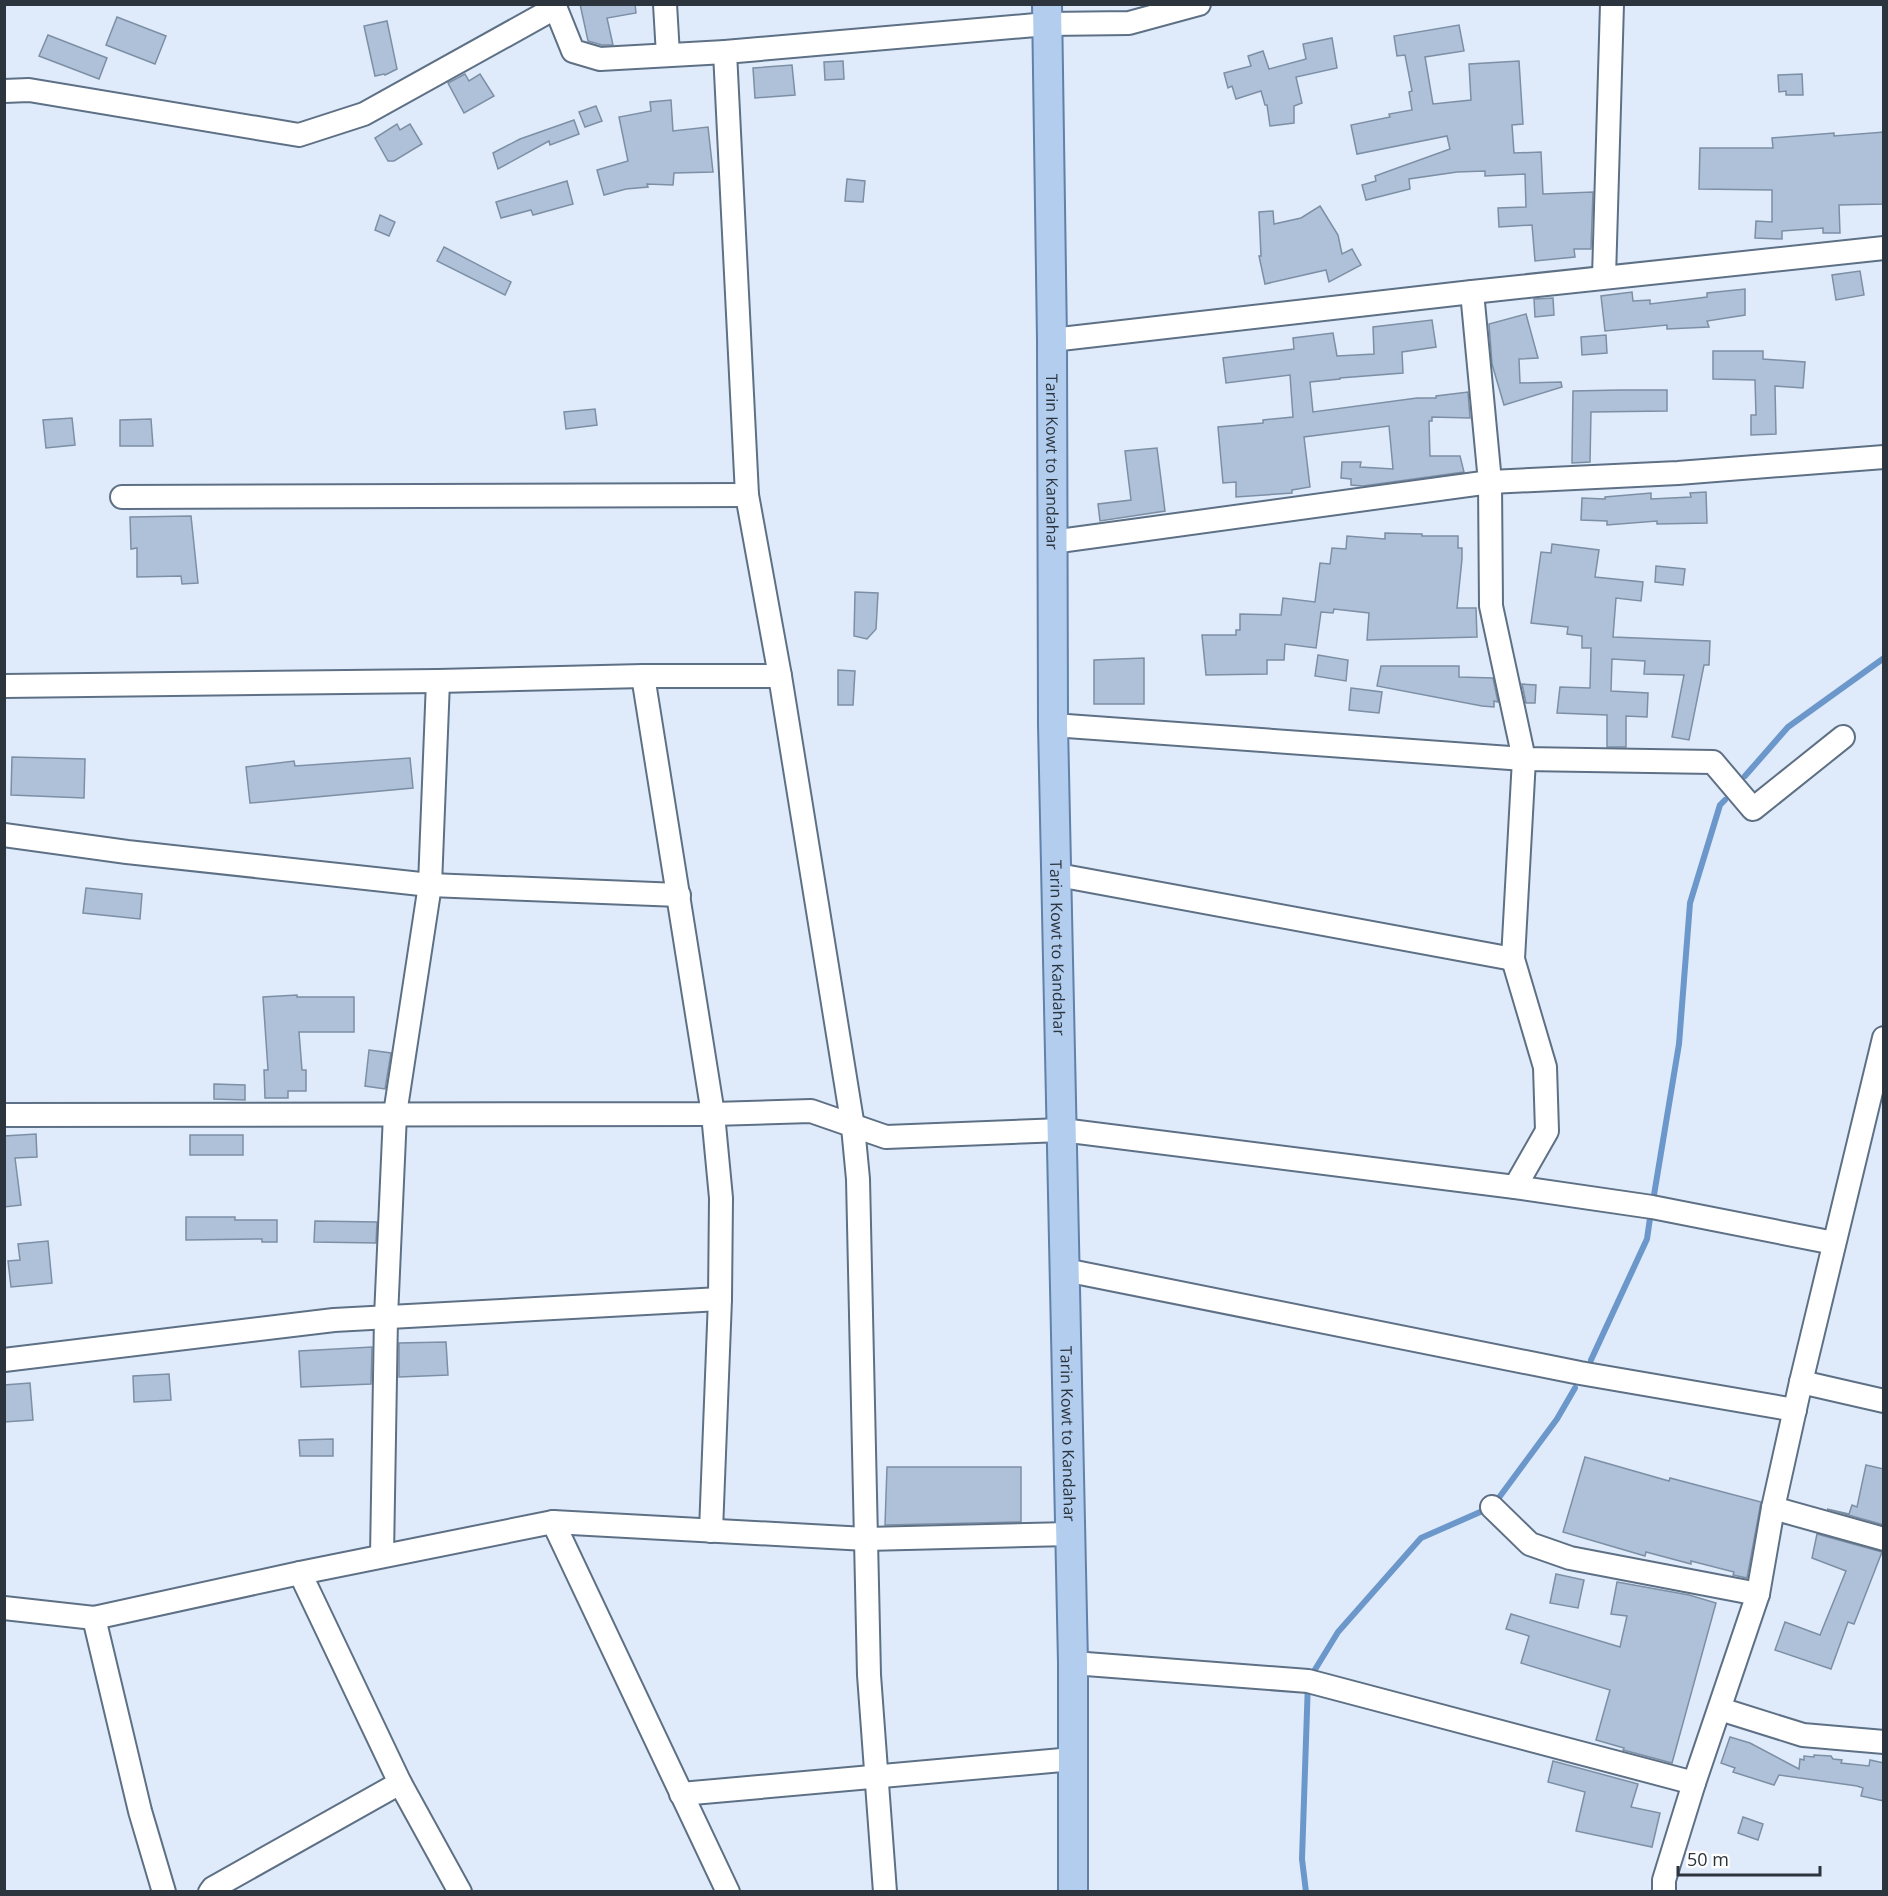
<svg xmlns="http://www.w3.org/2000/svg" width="1888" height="1896" viewBox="0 0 1888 1896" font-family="'Open Sans',sans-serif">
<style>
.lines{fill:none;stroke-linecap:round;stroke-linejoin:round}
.stream{stroke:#6c97cb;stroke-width:6}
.building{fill:#aec1d9;stroke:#7d8fa5;stroke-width:1.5}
.minor-casing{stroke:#5e7085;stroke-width:26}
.major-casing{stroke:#6181a9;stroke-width:32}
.minor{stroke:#fff;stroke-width:22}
.major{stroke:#b2cdee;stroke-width:28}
.labels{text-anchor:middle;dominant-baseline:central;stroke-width:6;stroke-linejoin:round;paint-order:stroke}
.street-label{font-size:16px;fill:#2c343d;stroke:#fff}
</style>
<rect width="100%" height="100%" fill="#dfebfa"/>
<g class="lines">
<g class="stream">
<polyline points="1745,776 1788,727 1884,658"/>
<polyline points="1653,1201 1679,1044 1690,903 1720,805 1725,800"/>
<polyline points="1591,1360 1647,1239 1651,1211"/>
<polyline points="1495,1503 1557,1419 1575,1388"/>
<polyline points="1306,1892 1302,1859 1308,1681 1338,1632 1421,1538 1487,1509"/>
</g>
</g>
<g class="building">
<polygon points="580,4 635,4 636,13 607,18 613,45 602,45 588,41"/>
<polygon points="117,17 166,36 155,64 106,45"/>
<polygon points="387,21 397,69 385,75 384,74 375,76 364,26"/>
<polygon points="1459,25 1464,51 1425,57 1433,104 1471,100 1469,64 1519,61 1523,124 1512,125 1514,153 1541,152 1543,194 1593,192 1591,249 1574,249 1575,257 1535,261 1532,225 1499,227 1498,208 1526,207 1525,174 1485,176 1485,171 1457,172 1409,179 1410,189 1366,200 1362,185 1376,181 1375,176 1450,149 1447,136 1357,154 1351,125 1390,117 1389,114 1412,110 1409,92 1412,91 1405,55 1397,56 1394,36"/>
<polygon points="48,35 107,58 99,79 39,56"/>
<polygon points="1332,38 1337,68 1296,77 1302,103 1294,106 1294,123 1270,126 1267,105 1265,105 1261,91 1236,99 1232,86 1228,88 1224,73 1251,66 1248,56 1263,51 1269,69 1306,59 1303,44"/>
<polygon points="843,61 844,79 825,80 824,62"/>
<polygon points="792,65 795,95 755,98 753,68"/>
<polygon points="465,74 469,81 480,74 494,96 464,113 448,83"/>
<polygon points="1802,74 1803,95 1786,95 1786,91 1779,92 1778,75"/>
<polygon points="671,100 673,131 708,127 713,172 674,173 673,185 647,184 648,187 626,189 604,195 597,170 628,161 619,117 651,111 650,102"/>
<polygon points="596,106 602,121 585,127 579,112"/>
<polygon points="574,120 579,134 550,145 549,141 498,169 493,153 520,139"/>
<polygon points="397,124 400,130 410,124 422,144 394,161 388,161 375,138"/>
<polygon points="1884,132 1884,204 1839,205 1840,233 1823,233 1823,228 1782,231 1782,239 1755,238 1756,221 1772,222 1772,190 1699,189 1700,148 1773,148 1772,138 1834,133 1834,136"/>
<polygon points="847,179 865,181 863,202 845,201"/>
<polygon points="567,181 573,204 533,215 531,210 501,218 496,202"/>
<polygon points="1320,206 1338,235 1342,254 1352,249 1361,265 1329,282 1326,270 1265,284 1259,256 1261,256 1259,212 1273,211 1274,224 1301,218"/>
<polygon points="380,215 395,222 389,236 375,230"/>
<polygon points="444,247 511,282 505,295 437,261"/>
<polygon points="1860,271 1864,295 1836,300 1832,275"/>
<polygon points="1745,289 1745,315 1707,321 1709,327 1667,329 1667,325 1605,331 1601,296 1632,292 1633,301 1650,300 1650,304 1707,297 1707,293"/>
<polygon points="1553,298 1554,315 1535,317 1534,299"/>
<polygon points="1526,314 1538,358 1519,359 1520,383 1561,382 1562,387 1504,405 1492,364 1489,324"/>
<polygon points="1432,320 1436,347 1402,352 1403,373 1340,378 1340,379 1310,382 1313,412 1417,398 1436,398 1436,396 1468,392 1470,418 1432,417 1432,421 1429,421 1430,456 1460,456 1464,472 1363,486 1351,485 1351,479 1341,478 1342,462 1361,462 1360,467 1393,469 1389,426 1304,437 1310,487 1292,490 1292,493 1236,497 1236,482 1223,483 1218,427 1263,423 1263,420 1293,417 1290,375 1226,383 1223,358 1294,349 1293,338 1333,333 1337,356 1374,354 1373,327"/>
<polygon points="1606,335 1607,353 1582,355 1581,337"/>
<polygon points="1713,351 1763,351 1763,359 1805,362 1803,388 1775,386 1776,434 1751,435 1751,415 1756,415 1755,380 1713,379"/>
<polygon points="1620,390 1667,390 1667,411 1591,412 1590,462 1572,463 1573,391"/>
<polygon points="595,409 597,425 566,429 564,412"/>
<polygon points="72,418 75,445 46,448 43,420"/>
<polygon points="151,419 153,446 120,446 120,420"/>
<polygon points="1157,448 1165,511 1100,521 1098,504 1131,500 1125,451"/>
<polygon points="1706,492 1707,523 1657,524 1657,521 1607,525 1607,521 1581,520 1582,498 1605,499 1605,497 1651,493 1651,499 1691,497 1690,493"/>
<polygon points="191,516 198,583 182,584 181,576 137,577 137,548 131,549 130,517"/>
<polygon points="1385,533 1422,534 1422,536 1458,536 1458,548 1462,548 1462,559 1457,608 1476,608 1477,637 1367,640 1369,613 1334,609 1333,613 1321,612 1316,648 1285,644 1284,660 1267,660 1267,674 1206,675 1202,635 1236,635 1236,630 1240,630 1240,614 1281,615 1283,598 1315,602 1320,563 1330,564 1332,548 1346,549 1347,536 1385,539"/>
<polygon points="1552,544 1599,550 1595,577 1643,582 1641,601 1616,598 1613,637 1710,641 1709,665 1704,665 1689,740 1672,737 1684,675 1644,674 1645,661 1612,659 1611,691 1648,693 1647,717 1626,716 1626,747 1607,747 1607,715 1557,713 1560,687 1590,688 1591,648 1582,648 1582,636 1567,634 1568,627 1531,623 1541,552 1551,553"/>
<polygon points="1656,566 1685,569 1683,585 1655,582"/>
<polygon points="855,592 878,593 876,629 867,639 854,636"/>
<polygon points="1318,655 1348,660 1346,681 1315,676"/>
<polygon points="1144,658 1144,704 1094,704 1094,660"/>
<polygon points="1381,666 1459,666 1459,677 1493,678 1498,702 1494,701 1494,707 1482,706 1377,686"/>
<polygon points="838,670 855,671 853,705 838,705"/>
<polygon points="1522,684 1536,685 1535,703 1526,703"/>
<polygon points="1351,688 1382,692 1379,713 1349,710"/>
<polygon points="12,757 85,759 84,798 11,795"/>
<polygon points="410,758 413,788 250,803 246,767 294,761 295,766"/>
<polygon points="86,888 142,894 140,919 83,913"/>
<polygon points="297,995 297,997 354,997 354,1032 299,1032 302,1070 306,1070 306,1091 288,1091 288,1098 265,1098 264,1070 268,1070 263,997"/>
<polygon points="369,1050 391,1053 385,1089 365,1086"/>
<polygon points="214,1084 245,1085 245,1100 214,1099"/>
<polygon points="36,1134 37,1157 15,1158 21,1205 4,1207 4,1136"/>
<rect x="190" y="1135" width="53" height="20"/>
<polygon points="186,1217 235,1217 235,1220 277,1220 277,1242 262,1242 262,1239 186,1240"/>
<polygon points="315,1221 377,1222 376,1243 314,1242"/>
<polygon points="48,1241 52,1283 11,1287 8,1261 20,1260 18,1244"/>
<polygon points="446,1342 448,1375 399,1377 399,1343"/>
<polygon points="372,1347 371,1384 301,1387 299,1351"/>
<polygon points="169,1374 171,1400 134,1402 133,1376"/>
<polygon points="30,1383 33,1420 4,1422 4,1385"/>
<polygon points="333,1439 333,1456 300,1456 299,1440"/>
<polygon points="1585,1457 1669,1481 1670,1478 1761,1502 1747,1578 1733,1575 1734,1572 1691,1561 1691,1564 1646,1552 1645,1556 1563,1532"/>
<polygon points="1866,1465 1884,1469 1884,1525 1827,1509 1849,1514 1852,1505 1857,1507"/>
<polygon points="887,1467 1021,1467 1021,1522 885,1525"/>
<polygon points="1817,1534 1882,1552 1854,1624 1848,1622 1831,1669 1775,1650 1785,1622 1820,1635 1846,1571 1812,1558"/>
<polygon points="1556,1574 1584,1580 1578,1608 1550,1603"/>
<polygon points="1617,1582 1689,1595 1716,1603 1672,1763 1623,1750 1624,1748 1596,1740 1610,1690 1521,1663 1529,1636 1506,1629 1511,1614 1620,1647 1627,1616 1611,1614"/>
<polygon points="1730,1737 1750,1743 1799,1769 1800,1759 1804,1760 1804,1756 1814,1757 1814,1755 1831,1756 1833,1759 1842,1760 1841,1763 1869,1766 1870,1760 1884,1763 1884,1801 1861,1796 1863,1788 1857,1786 1779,1775 1774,1785 1733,1772 1735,1768 1721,1763"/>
<polygon points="1553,1761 1638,1784 1631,1807 1660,1813 1652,1847 1576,1831 1585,1792 1548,1782"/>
<polygon points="1743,1817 1763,1824 1758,1840 1738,1833"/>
</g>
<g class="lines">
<defs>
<g id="minor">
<polyline points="554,4 573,51 600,59 725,52 1047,24 1129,23 1199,4"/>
<polyline points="665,4 668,55"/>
<polyline points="725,52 747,495 780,676 853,1127 858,1179 869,1675 885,1892"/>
<polyline points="4,91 29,90 299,135 364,114 555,8"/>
<polyline points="1604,277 1612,4"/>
<polyline points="1472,292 1490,482 1491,606 1524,759 1513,959 1545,1067 1547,1131 1515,1187"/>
<polyline points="1052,340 1472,292 1884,248"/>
<polyline points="122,497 747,495"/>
<polyline points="1052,542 1490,482 1678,473 1884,457"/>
<polyline points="643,676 713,1114 721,1198 720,1299 711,1531"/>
<polyline points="4,686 438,681 643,676 780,676"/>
<polyline points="1053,725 1524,759 1713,762 1753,809 1843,737"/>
<polyline points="4,835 127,852 430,885 679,895"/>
<polyline points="1058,875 1513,959"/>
<polyline points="4,1115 713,1114 811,1111 886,1137 1062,1130 1515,1187 1652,1207 1834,1243"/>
<polyline points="1065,1270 1580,1373 1795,1410"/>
<polyline points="4,1360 334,1320 720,1299"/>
<polyline points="1801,1382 1884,1401"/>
<polyline points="1492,1507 1530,1544 1570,1558 1758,1594"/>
<polyline points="1773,1508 1884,1539"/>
<polyline points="553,1522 728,1892"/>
<polyline points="382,1556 386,1317 395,1114 430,885 438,681"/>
<polyline points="300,1573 400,1783 460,1892"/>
<polyline points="4,1608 94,1618 300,1573 553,1522 866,1539 1070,1534"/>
<polyline points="94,1618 140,1811 164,1892"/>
<polyline points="1073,1663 1308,1681 1694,1783"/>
<polyline points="1720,1709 1803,1735 1884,1742"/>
<polyline points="681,1794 1073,1759"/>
<polyline points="210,1892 213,1888 400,1783"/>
<polyline points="1664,1892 1664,1880 1694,1783 1758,1594 1773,1508 1801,1382 1884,1038"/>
</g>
<g id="major">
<path id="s1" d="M1047,4L1052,340L1053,725L1073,1663V1892"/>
</g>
</defs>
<use href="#minor" class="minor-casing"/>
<use href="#major" class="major-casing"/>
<use href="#minor" class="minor"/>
<use href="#major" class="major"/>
</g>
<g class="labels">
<g class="street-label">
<text stroke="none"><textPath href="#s1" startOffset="458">Tarin Kowt to Kandahar</textPath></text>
<text stroke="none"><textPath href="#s1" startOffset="944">Tarin Kowt to Kandahar</textPath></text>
<text stroke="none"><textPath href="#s1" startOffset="1430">Tarin Kowt to Kandahar</textPath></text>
</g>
</g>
<rect width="1888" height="1896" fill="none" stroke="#2c343d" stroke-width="12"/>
<path d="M1678 1866v9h142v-9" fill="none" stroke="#2c343d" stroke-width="3"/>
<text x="1687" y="1866" font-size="18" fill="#2c343d" stroke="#ffffff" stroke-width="4.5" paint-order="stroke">50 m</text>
</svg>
